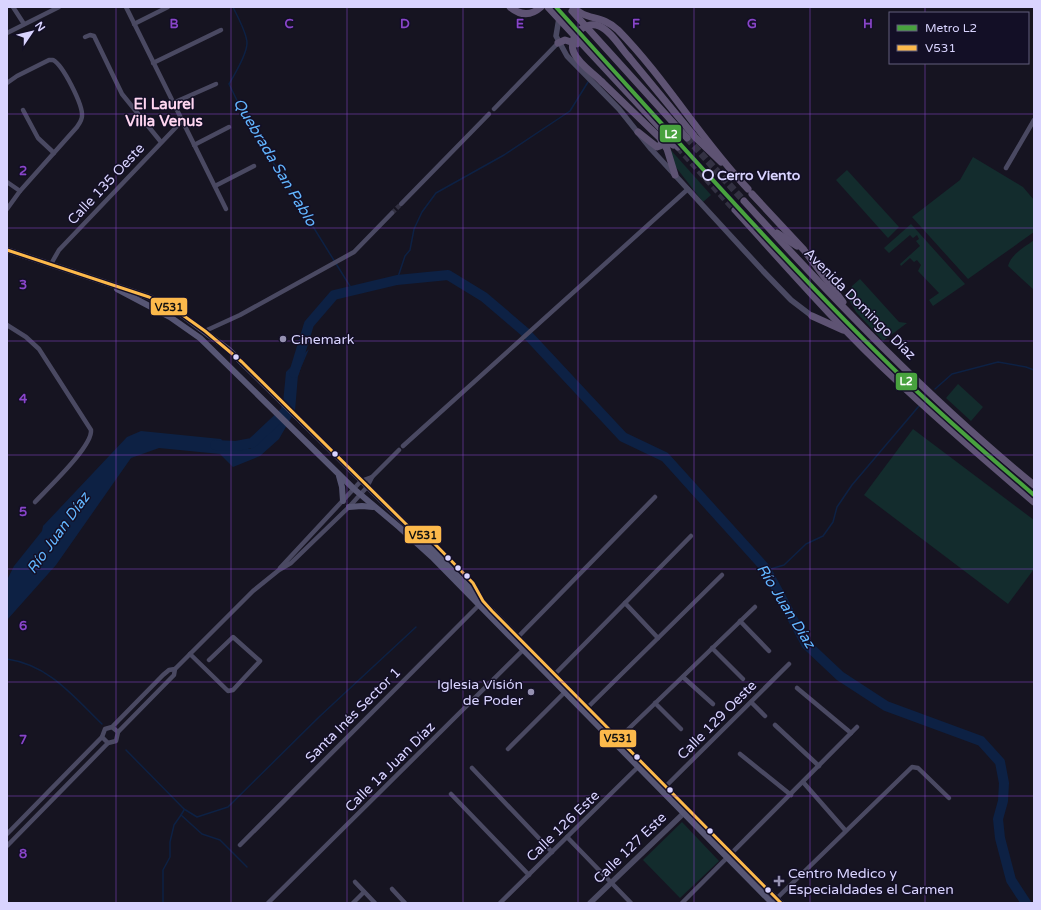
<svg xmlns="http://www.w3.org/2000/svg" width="1041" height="910" viewBox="0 0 1041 910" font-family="'Varela Round',sans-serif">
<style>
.green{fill:#132c2d}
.water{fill:#0d2144}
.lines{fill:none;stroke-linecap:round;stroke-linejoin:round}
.stream{stroke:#0d2144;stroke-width:1.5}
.river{stroke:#0d2144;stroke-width:10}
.minor-tunnel{stroke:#333142;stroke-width:4.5;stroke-dasharray:4.5 2;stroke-linecap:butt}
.primary-tunnel{stroke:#333142;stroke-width:7;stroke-dasharray:7 3.5;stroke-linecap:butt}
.minor{stroke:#4a4962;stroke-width:4.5}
.tertiary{stroke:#4a4962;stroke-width:5.5}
.secondary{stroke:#575674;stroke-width:6}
.primary{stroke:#5e5373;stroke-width:7}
.primary-bridge{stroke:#5e5373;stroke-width:7}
.bus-1-casing{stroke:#130f26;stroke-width:6}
.bus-1{stroke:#fcb94b;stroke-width:3}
.metro-1-casing{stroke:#130f26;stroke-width:7}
.metro-1{stroke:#48a23e;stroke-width:4}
.grid{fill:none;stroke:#8945c9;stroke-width:1;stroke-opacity:0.55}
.stop-dot{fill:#130f26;stroke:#d9d4ff;stroke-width:2}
.poi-dot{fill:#9591b1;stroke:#130f26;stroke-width:1.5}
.bus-dot{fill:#d9d4ff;stroke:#130f26;stroke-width:1.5}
.labels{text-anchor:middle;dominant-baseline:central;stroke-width:3;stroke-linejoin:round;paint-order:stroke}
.stop-label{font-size:14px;font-weight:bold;fill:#d9d4ff;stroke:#130f26;text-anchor:start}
.street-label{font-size:14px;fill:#d9d4ff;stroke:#130f26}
.poi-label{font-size:14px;fill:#d9d4ff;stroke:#130f26;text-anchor:start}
.neighbourhood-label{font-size:15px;font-weight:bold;fill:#ffd6f0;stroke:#130f26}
.water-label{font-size:15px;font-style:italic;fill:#62b6ff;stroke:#130f26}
.grid-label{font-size:13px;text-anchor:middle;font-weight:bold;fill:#8945c9;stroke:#130f26;stroke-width:3;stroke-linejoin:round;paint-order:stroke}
.line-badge{stroke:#130f26;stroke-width:1.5}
.badge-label{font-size:11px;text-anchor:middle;font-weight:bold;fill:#fff}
.pale-badge-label{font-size:11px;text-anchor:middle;font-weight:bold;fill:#111}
</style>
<rect width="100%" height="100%" fill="#161421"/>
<g class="green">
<polygon points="669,148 711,195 703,202 675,166"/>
<polygon points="973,157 1023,187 1034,200 1034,232 968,279 912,217 960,180"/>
<polygon points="847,170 899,227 888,238 836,180"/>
<polygon points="911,224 965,284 933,306 929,300 939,293 918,271 921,265 917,260 914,262 910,258 901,266 900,264 920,246 916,241 919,239 917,235 913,238 910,235 889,253 884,248"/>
<path d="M1034,240V290L1008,266C1011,254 1025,247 1034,240Z"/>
<polygon points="860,279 899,322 907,323 883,341 856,312 848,298 852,286"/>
<polygon points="958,384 983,407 971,421 946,398"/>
<polygon points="913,429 1034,520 1034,569 1008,604 864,495"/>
<polygon points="682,822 719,861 680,898 643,860"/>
</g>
<polygon class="water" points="309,349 298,375 295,411 279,439 260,456 233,467 220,454 159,448 131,458 56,565 7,620 7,580 14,566 42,531 43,526 127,437 141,431 221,439 229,448 250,449 272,429 283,403 286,372"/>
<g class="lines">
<g class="stream">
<path d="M233,7C237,16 247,33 247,43C247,54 235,74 229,84L245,117L353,291"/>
<polyline points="397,280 405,256 410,250 414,229 422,212 436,193 504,155 570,111 588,82"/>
<polyline points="935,389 952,374 998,362 1026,367 1034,370"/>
<polyline points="767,570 784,565 806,544 823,536 833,522 837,507 852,485 919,406"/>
<path d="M7,659C49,665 73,696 102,724"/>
<polyline points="126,750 184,809 197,817 228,807 319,717 416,627"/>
<polyline points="184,810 181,815 202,834 220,840 247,867"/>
<polyline points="163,903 163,870 170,857 170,842 174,825 181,815"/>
</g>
<g class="river">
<polyline points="294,373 309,324 334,295 397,280 448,275 484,297 525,332 623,437 665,457 766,569 806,644 840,676 886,706 981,741 1000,762 1004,783 1003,801 998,819 1000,838 1011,880 1026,903"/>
<polyline points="215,445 236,446 252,443 284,413"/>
</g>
<polyline class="minor-tunnel" points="392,213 401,204"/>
<g class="primary-tunnel">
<polyline points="687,138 744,201"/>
<polyline points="678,147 735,210"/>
</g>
<g class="minor">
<polyline points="13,7 24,24"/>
<polyline points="126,7 226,209"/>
<polyline points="134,24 168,7"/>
<polyline points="7,33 59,7"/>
<polyline points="85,37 90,35 94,36 122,94 161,142"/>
<polyline points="153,63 221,30"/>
<path d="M7,83L17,76L49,60H53C63,65 83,105 82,116C82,120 79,124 77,127L20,191L7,209"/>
<polyline points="173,103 216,84"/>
<polyline points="494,109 558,43"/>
<polyline points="23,110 38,138 54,153"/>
<polyline points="194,145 229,127"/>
<polyline points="1006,168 1034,120"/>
<polyline points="7,182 20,191"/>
<polyline points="215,186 254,166"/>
<polyline points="401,204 489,114"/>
<polyline points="51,264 59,250 182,121"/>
<path d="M7,325L26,337L39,349L91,430C93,446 47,489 35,502"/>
<polyline points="205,331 240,315 354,252 392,213"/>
<polyline points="403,446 688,189"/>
<polyline points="280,568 361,481 372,477"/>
<polyline points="625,603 658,638"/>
<polyline points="740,621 769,651"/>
<polyline points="518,637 655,497"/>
<polyline points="712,648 743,679"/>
<polyline points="190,654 228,691 233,690 260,661 233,637 209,660"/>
<polyline points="553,676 691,536"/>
<polyline points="683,677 713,704"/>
<polyline points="797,688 851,733"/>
<polyline points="751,702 765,716"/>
<polyline points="655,703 681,729"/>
<polyline points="585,710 722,575"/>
<polyline points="775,725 819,766"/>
<polyline points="112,727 118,732 116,741 108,743 102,737 105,729 112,727 163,675 169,670 175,669"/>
<polyline points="118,732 174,675 175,669 253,591 279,570 291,563 349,507 367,487 372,477 399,450"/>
<polyline points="617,740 755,607"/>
<polyline points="508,749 566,691"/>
<polyline points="740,754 791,795"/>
<polyline points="472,768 552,852"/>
<polyline points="803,782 845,830"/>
<polyline points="664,788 789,664"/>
<polyline points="451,794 529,875"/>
<polyline points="7,834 102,737"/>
<polyline points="567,837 631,903"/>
<polyline points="240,845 480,604"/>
<polyline points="7,846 108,743"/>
<polyline points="355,882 375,903"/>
<polyline points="392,889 405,903"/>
<polyline points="775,900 912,767 918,768 949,798"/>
<polyline points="268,903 524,649"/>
<polyline points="353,903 364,892"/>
<polyline points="500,903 640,765"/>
<polyline points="682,903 857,727"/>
</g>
<g class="tertiary">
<polyline points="559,18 556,36 567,56 619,109 651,149 763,271 791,300 812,316"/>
<polyline points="590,903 686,811"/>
</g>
<g class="secondary">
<polyline points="7,250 149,297 177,311 229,350 433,551 642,764 781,903"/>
<polyline points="117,289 170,317 200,338 354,489 399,527 432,557 772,903"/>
<polyline points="339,476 342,487 343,501"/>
<polyline points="349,507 362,506 373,507"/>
</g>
<g class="primary">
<path d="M510,7C521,16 531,16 541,7"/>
<polyline points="548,7 678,147"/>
<path d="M573,7C586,21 601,14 618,30C666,79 701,140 748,189"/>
<polyline points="572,11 687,138"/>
<polyline points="558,43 565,40 577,44"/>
<polyline points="629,57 695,137 721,162"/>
<polyline points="602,82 660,138 673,145"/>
<polyline points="638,132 657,147 660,146 662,141"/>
<polyline points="661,140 667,149 675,175"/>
<polyline points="752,194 804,250 843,302"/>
<path d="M744,201C835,301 929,399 1034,485"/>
<path d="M735,210C787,267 838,326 895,379C940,422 987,462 1034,502"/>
<polyline points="777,233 797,246"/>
<polyline points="812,316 843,330"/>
</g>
<path class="primary-bridge" d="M602,82C593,73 579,64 574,53C567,38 584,20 599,26C611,31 620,47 629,57"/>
<defs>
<polyline id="bus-1" points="7,250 149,297 177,311 205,331 242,362 411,529 428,537 473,583 483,601 492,611 781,903"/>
</defs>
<use href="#bus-1" class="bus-1-casing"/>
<use href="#bus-1" class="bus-1"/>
<defs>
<path id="metro-1" d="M556,7C671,133 783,262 906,381C947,420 991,458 1034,495"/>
</defs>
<use href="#metro-1" class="metro-1-casing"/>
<use href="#metro-1" class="metro-1"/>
</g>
<path class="grid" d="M116,7V903M231,7V903M347,7V903M463,7V903M578,7V903M694,7V903M810,7V903M925,7V13M925,63V903M7,114H1034M7,228H1034M7,341H1034M7,455H1034M7,569H1034M7,682H1034M7,796H1034"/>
<circle class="stop-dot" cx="708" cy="175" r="5"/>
<g class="poi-dot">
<circle cx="283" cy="339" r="4"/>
<circle cx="531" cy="692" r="4"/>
<path d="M777 875h4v4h4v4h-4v4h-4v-4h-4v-4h4z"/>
</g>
<g class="bus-dot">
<circle cx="236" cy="357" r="3.5"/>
<circle cx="335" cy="454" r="3.5"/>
<circle cx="448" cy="558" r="3.5"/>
<circle cx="458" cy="568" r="3.5"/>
<circle cx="467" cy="576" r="3.5"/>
<circle cx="637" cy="757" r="3.5"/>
<circle cx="670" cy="790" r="3.5"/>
<circle cx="710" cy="831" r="3.5"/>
<circle cx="768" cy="890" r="3.5"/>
</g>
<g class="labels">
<g class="stop-label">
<text x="717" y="175">Cerro Viento</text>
</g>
<g class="street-label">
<text transform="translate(106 184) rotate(-47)">Calle 135 Oeste</text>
<text transform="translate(860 304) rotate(45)">Avenida Domingo Díaz</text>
<text transform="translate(353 715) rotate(-45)">Santa Inés Sector 1</text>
<text transform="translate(717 720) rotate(-45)">Calle 129 Oeste</text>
<text transform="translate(390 767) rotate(-45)">Calle 1a Juan Díaz</text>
<text transform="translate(563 826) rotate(-44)">Calle 126 Este</text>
<text transform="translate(630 848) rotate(-44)">Calle 127 Este</text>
</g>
<g class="poi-label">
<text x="291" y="339">Cinemark</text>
<text x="523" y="684" text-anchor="end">Iglesia Visión<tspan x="523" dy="16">de Poder</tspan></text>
<text x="788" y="873">Centro Medico y<tspan x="788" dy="16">Especialdades el Carmen</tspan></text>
</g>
<g class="neighbourhood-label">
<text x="164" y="104">El Laurel<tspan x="164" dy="17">Villa Venus</tspan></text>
</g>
<g class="water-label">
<text transform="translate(275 162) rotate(59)">Quebrada San Pablo</text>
<text transform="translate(58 533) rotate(-54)">Río Juan Díaz</text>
<text transform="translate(786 606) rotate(58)">Río Juan Díaz</text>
</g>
</g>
<g class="grid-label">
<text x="174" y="28">B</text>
<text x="289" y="28">C</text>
<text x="405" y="28">D</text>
<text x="520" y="28">E</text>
<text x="636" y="28">F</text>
<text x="752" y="28">G</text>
<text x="868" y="28">H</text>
<text x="23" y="175">2</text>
<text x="23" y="289">3</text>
<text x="23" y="403">4</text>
<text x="23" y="516">5</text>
<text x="23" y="630">6</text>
<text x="23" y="744">7</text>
<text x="23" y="858">8</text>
</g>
<g class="line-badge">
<rect x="659" y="124" width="23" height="19" rx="4" fill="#48a23e"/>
<rect x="150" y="297" width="38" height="19" rx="4" fill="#fcb94b"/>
<rect x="895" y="372" width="23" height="19" rx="4" fill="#48a23e"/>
<rect x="404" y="525" width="38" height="19" rx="4" fill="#fcb94b"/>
<rect x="599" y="729" width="38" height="19" rx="4" fill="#fcb94b"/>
</g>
<g class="badge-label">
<text x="671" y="138">L2</text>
<text x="906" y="385">L2</text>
</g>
<g class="pale-badge-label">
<text x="169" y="311">V531</text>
<text x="423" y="539">V531</text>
<text x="618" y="742">V531</text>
</g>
<rect width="1041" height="910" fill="none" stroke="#d9d4ff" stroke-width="16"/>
<rect x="889" y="12" width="140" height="52" fill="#130f26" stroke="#625e7d"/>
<rect x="897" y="25" width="20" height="6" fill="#48a23e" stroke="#625e7d"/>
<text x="925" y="32" font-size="12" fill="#d9d4ff">Metro L2</text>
<rect x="897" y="45" width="20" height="6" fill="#fcb94b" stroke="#625e7d"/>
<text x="925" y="52" font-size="12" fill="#d9d4ff">V531</text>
<g transform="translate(32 32) rotate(55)" stroke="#130f26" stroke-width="3" paint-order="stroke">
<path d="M0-3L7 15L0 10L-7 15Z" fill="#d9d4ff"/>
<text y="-6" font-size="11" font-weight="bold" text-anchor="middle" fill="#d9d4ff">N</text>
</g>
</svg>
